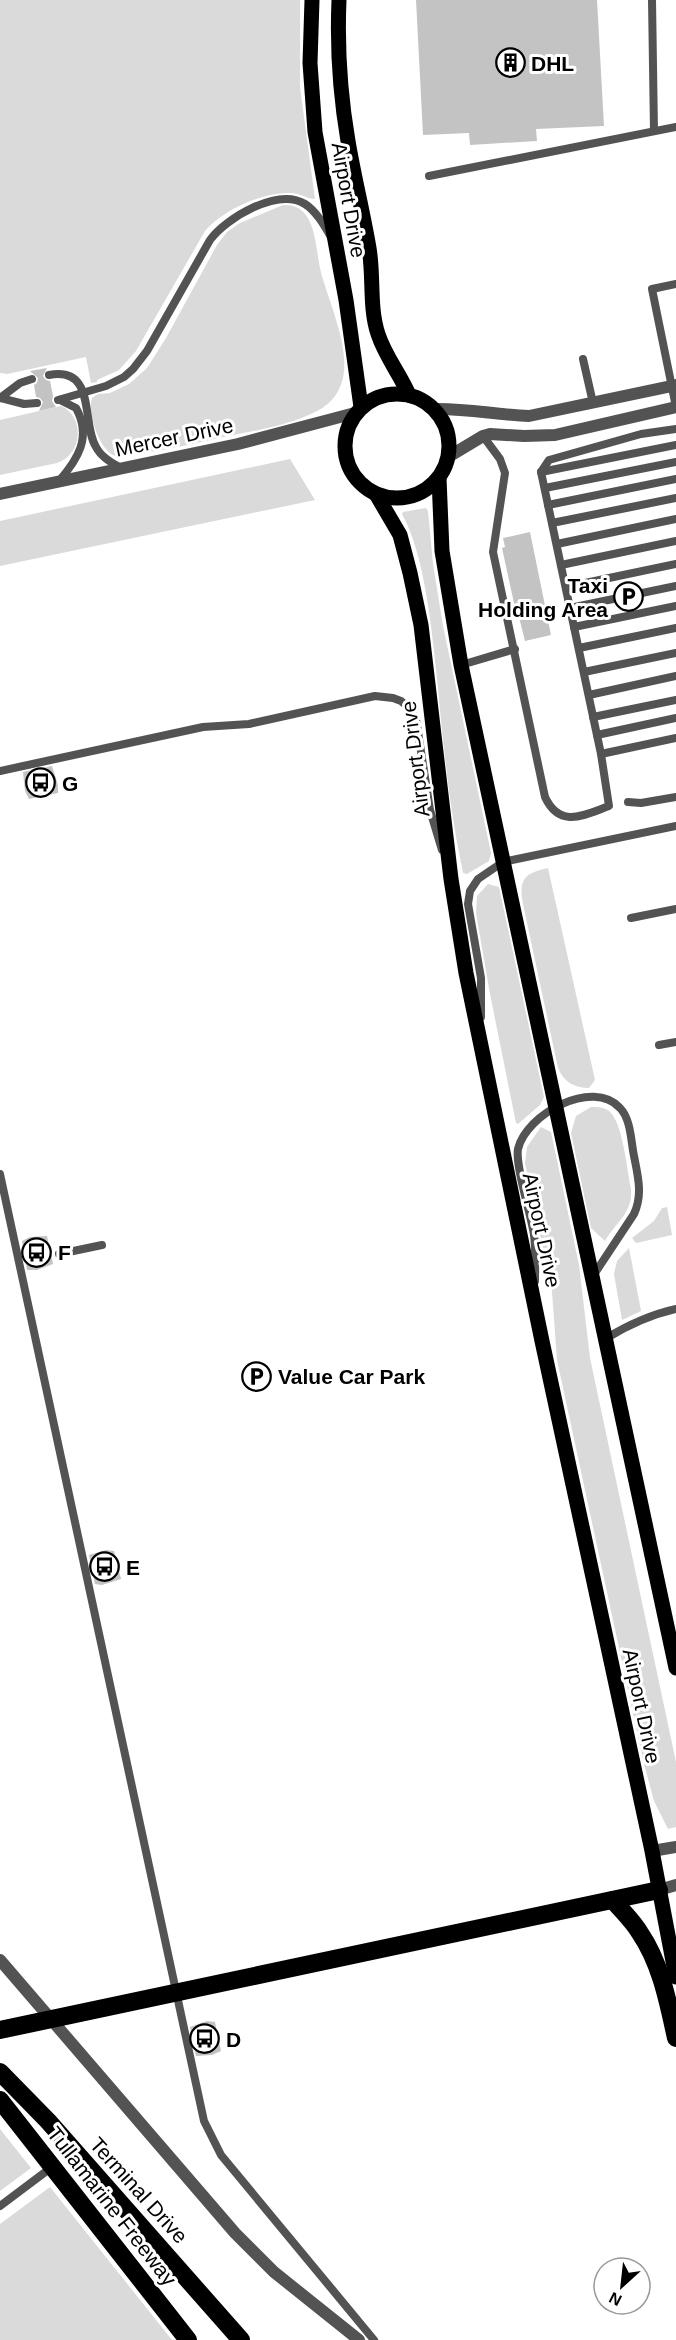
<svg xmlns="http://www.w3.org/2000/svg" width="676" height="2340" viewBox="0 0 676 2340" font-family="Arial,sans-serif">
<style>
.green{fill:#dadada}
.building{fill:#c3c3c3}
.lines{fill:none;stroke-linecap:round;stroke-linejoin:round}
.service{stroke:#535353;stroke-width:8}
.minor{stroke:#535353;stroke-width:12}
.tertiary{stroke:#535353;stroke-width:12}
.primary{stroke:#000;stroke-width:15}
.motorway{stroke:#000;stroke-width:18}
.labels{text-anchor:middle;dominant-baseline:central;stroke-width:6;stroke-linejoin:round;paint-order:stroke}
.poi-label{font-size:21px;font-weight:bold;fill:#000;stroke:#fff;text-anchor:start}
.street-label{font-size:21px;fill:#000;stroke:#fff}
</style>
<rect width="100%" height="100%" fill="#fff"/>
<g class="green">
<path d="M0,0H300V87L315,199C307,199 299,192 289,193C261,193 223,210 205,231L136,351L119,370L97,380V382L91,383L86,357L7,374L0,373Z"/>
<path d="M283,205C316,203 315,245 320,268C327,300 355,354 340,387C336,397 329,404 319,410C291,425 258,430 228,436C200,442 172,449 143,453C135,454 126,458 116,456C100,453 87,412 92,398L98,394L110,393L129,384L147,368L166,338L217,245L227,232L240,223Z"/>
<path d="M61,406C85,417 83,454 57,463L0,475V420Z"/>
<polygon points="290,459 315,500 0,566 0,521"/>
<path d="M426,508L428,511L433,564L443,626L491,853L489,861L467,874L463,873L462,868C449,806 443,742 437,678C432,632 425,555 402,514L403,512Z"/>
<path d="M548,868L595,1080L589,1088C574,1088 564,1082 558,1068L523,904C518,879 525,873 548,868Z"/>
<polygon points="488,884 499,887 544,1097 540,1105 518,1124 516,1123 490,994 476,913 477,896"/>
<path d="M591,1107C597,1107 604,1107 609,1111C623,1122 627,1171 631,1189C633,1213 616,1222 605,1241L591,1228L571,1133L576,1116Z"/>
<polygon points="541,1127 551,1132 579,1265 590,1358 676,1762 676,1827 668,1829 654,1801 644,1764 557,1360 552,1292 525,1163 527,1147"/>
<polygon points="667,1207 672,1235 636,1243 632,1238 654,1221 662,1208"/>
<polygon points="629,1248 641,1311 622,1320 614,1274 617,1261"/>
<polygon points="0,2129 31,2168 0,2191"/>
<polygon points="50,2187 172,2340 0,2340 0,2224"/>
</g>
<g class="building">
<polygon points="416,0 597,0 604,126 536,129 537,141 470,145 469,133 423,135"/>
<polygon points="47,368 43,376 46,380 50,381 53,396 52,401 56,407 39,411 43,402 40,398 36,397 34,385 37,383 38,378 30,371"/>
<polygon points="530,532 551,635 525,641 519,617 517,617 502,548 505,547 503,538"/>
<polygon points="52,766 58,785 58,793 29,799 25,791 23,772"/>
<polygon points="47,1236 53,1264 37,1270 27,1270 22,1241 30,1237"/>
<polygon points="106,1550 114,1551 121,1579 102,1585 95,1584 89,1555"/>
<polygon points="207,2021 215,2022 221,2051 212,2055 196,2056 190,2027"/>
</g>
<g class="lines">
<g class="service">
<polyline points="652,0 654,131"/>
<polyline points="429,176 676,127"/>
<polyline points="583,359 593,403"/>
<path d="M49,375C97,366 81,423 96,447C101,457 112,463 121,468"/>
<polyline points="0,398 24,404 37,403"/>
<polyline points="0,398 20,383 32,379"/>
<path d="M58,400L106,386L124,377L133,369L147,351L210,240C226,218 278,187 305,204C316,211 324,225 331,237"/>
<polyline points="676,407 652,289 676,284"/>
<path d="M483,436L500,459L505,473L493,552L545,797C560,829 584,815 609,806L601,754L541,472L549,460L641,434L676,429"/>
<polyline points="541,472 676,445"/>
<path d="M59,481C78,459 92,437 76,408L60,400"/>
<polyline points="545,488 676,462"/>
<polyline points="548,505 676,479"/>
<polyline points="552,523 676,498"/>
<polyline points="557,544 676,519"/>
<polyline points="561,565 676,541"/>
<polyline points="566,587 676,564"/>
<polyline points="570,608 676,586"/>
<polyline points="574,627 676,606"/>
<polyline points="579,648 676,628"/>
<polyline points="461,665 515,649"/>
<polyline points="584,672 676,653"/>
<polyline points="589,695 676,676"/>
<polyline points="593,717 676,700"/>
<polyline points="597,735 676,718"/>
<polyline points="601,754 676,738"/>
<polyline points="0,771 203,727 249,724 375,696 393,698 401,701 408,707 416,719 430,810 442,850"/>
<polyline points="628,802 641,803 676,797"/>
<polyline points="631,918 676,909"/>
<polyline points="481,1017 481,978 468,904 470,891 478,879 503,862 676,826"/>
<polyline points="659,1045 676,1042"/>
<polyline points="0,1174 204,2121 221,2155 374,2340"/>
<polyline points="59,1254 102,1245"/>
<path d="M535,1281C535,1266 536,1250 534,1235C531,1214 515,1166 518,1149C526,1114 593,1078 620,1108C631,1119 631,1142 634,1156C638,1177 643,1194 634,1214L593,1276"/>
<path d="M605,1339C628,1325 649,1315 676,1309"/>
<polyline points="0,2206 52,2167"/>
</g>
<g class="minor">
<path d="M433,409C466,408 497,415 529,416L676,385"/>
<polyline points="448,457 483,436 490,434 524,436 555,435 676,407"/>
<polyline points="652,1851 676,1847"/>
<polyline points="659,1890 676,1885"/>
</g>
<g class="tertiary">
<polyline points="0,494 238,444 355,413"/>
<polyline points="0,1960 235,2233 274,2272 359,2340"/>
</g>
<g class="primary">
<polyline points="312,0 310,63 315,132 346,300 361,407"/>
<path d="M339,0C337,47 340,94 348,141C354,177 363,212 369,248C374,277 369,307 378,334C385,356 400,374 409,395"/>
<circle cx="397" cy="446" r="52"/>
<polyline points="439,478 442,551 461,665 676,1668"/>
<polyline points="376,494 400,535 410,573 421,625 451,879 466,973 542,1341 652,1851 676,1977"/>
</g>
<g class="motorway">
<path d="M613,1900C622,1911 633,1921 640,1933C661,1964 668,2002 676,2038"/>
<polyline points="0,2030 659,1890"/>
<polyline points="0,2072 48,2121 241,2340"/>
<polyline points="0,2100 188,2340"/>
</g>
</g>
<defs>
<symbol id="building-ring" viewBox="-11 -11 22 22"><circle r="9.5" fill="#fff" stroke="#000" stroke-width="1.5"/><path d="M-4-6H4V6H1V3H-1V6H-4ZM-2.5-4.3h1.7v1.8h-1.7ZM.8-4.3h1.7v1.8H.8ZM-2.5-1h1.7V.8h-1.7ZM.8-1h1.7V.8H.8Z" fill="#000"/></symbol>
<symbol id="parking-ring" viewBox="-11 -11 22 22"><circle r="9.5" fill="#fff" stroke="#000" stroke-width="1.5"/><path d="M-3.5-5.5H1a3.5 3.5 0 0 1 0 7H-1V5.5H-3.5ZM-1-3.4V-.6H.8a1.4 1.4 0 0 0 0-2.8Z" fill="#000"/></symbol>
<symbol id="bus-ring" viewBox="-11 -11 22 22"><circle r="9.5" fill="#fff" stroke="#000" stroke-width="1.5"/><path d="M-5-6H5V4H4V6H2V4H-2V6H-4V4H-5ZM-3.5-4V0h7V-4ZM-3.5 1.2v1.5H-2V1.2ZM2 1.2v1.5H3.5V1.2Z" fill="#000"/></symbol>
</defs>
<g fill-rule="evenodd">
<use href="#building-ring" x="494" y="46" width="33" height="33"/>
<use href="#parking-ring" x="612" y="580" width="33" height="33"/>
<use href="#bus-ring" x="24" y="766" width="33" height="33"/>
<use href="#bus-ring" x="20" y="1236" width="33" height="33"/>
<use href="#parking-ring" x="240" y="1360" width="33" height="33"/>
<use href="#bus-ring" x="88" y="1550" width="33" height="33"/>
<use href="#bus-ring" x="188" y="2022" width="33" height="33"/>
</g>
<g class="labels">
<g class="poi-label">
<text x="531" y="63">DHL</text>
<text x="608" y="585" text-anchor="end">Taxi<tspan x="608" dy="24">Holding Area</tspan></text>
<text x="62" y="783">G</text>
<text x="58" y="1252">F</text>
<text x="278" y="1376">Value Car Park</text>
<text x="126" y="1567">E</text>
<text x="226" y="2039">D</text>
</g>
<g class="street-label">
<text transform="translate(349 200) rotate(80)">Airport Drive</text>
<text transform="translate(174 437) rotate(-12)">Mercer Drive</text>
<text transform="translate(415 759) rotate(-97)">Airport Drive</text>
<text transform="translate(542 1230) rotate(78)">Airport Drive</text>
<text transform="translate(642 1706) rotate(78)">Airport Drive</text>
<text transform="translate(139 2190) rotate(48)">Terminal Drive</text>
<text transform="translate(112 2206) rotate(52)">Tullamarine Freeway</text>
</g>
</g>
<g transform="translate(622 2286) rotate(207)"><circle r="28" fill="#ffffff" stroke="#999999" stroke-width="1.5"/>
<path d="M0-4.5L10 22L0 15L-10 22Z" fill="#000000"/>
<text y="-9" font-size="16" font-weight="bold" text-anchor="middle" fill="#000000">N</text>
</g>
</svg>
